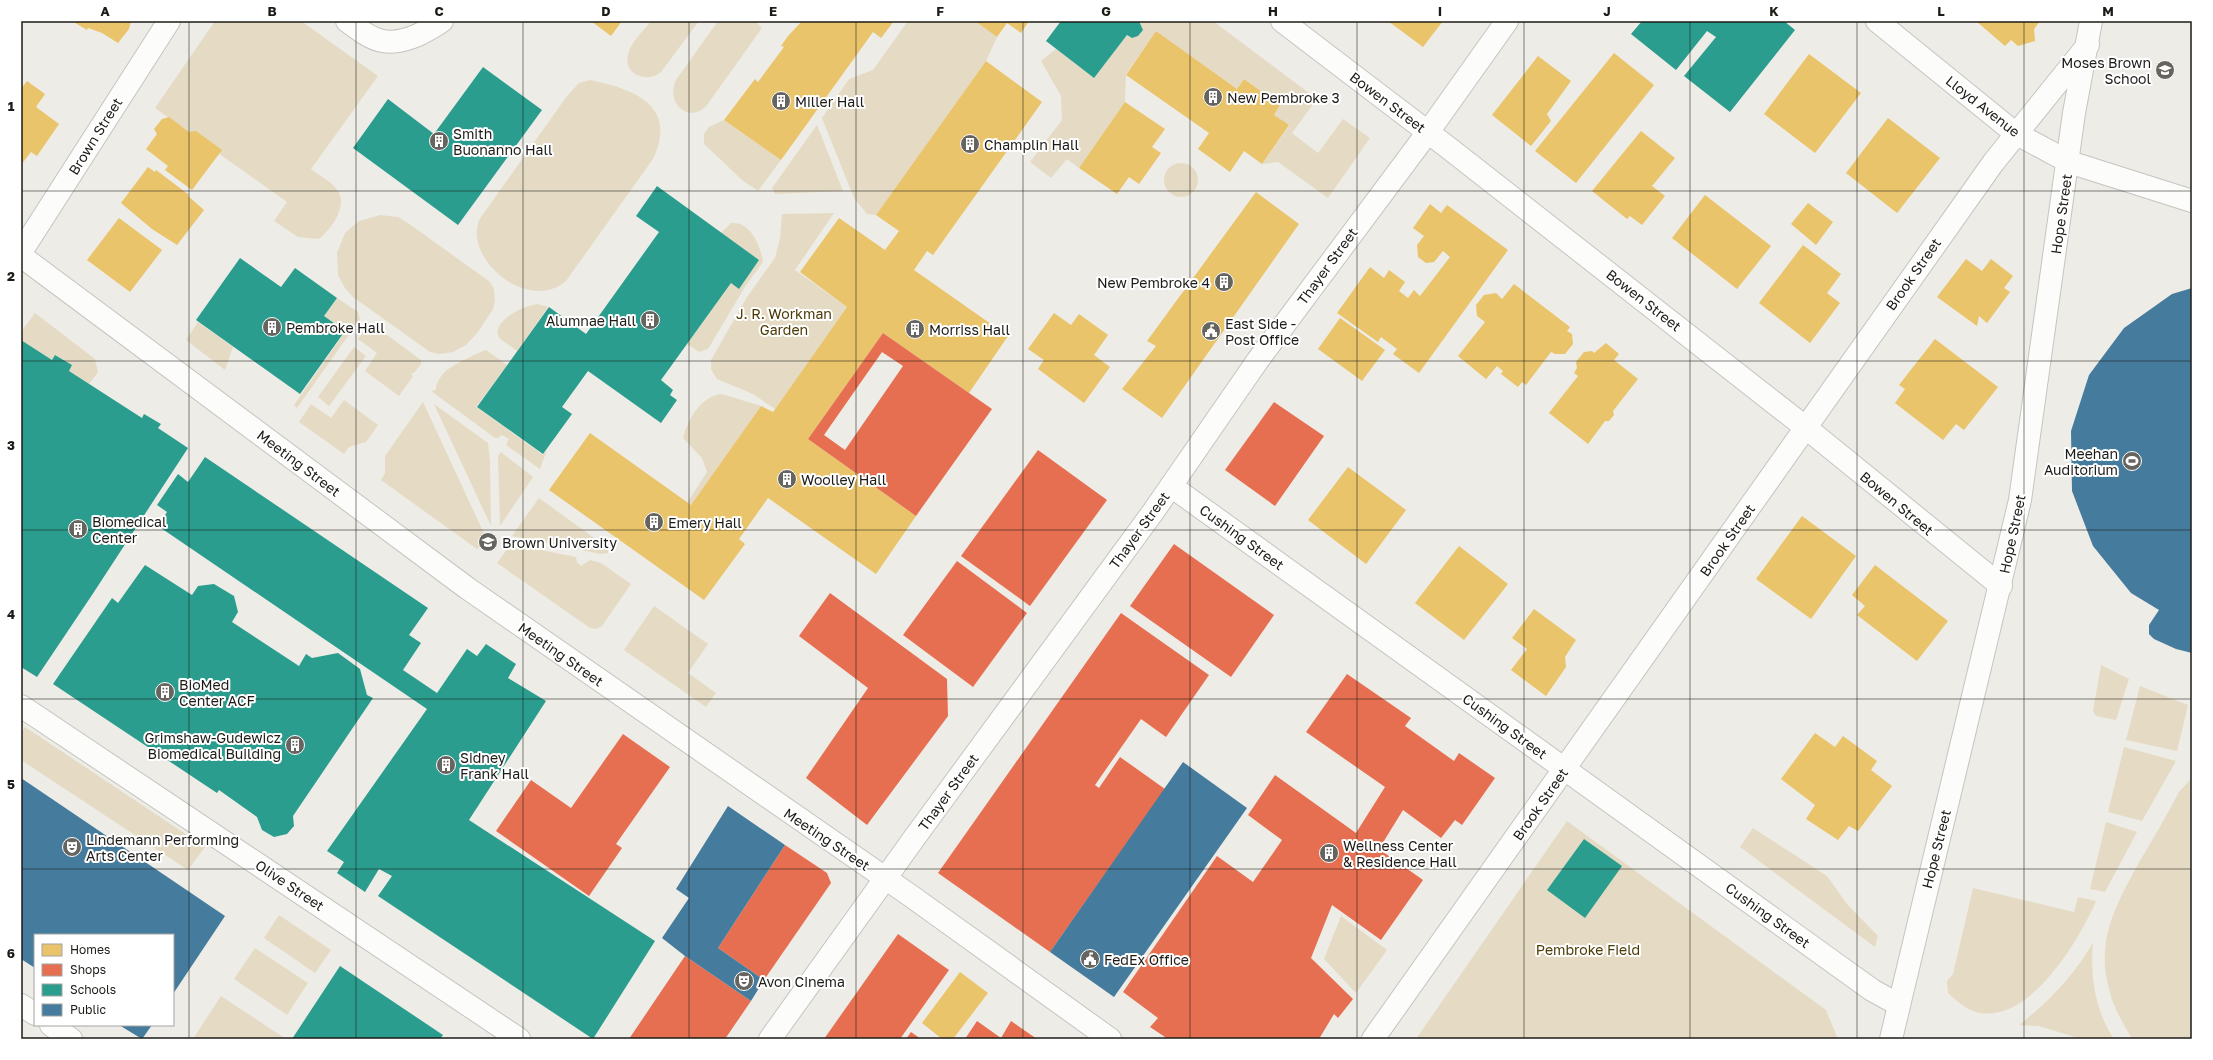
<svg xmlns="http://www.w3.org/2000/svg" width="2213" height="1060" viewBox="0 0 2213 1060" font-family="'Golos Text',sans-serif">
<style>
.green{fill:#e5dbc4}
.homes{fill:#e9c46a}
.shops{fill:#e76f51;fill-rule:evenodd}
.schools{fill:#2a9d8f}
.public{fill:#457b9d}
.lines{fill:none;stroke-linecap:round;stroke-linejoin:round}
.street-casing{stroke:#c6c4c0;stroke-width:24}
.secondary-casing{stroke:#c6c4c0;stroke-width:24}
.street{stroke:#fcfcfb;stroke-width:22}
.secondary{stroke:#fcfcfb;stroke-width:22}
.grid{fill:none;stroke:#1c1b17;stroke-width:1;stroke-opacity:0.55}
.labels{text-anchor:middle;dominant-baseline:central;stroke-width:4;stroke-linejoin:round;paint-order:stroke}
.poi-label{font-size:14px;fill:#1c1b17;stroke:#fff;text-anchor:start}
.street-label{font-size:14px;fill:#1c1b17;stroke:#fff}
.park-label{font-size:14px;fill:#4b3904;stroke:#fff}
.neatline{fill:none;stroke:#1c1b17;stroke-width:1.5}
.grid-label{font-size:13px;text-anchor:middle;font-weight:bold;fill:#1c1b17}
</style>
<rect width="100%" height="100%" fill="#eeece6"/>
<g class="green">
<path d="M215,21H301L378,76L311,169C320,176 331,181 338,191C348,207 331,229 319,239L298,237L274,221L287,202L155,108Z"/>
<path d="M651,21H699L661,72C647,84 623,74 628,55C630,43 644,30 651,21Z"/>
<path d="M718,21H755L762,28L707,105C689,125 665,103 676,80Z"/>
<polygon points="908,21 975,21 997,37 986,61 876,215 867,214 854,198 822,118 849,79 873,70"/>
<polygon points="1139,21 1213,21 1317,99 1292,133 1318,153 1343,119 1370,138 1328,198 1278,162 1262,164 1289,126 1274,115 1280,105 1244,79 1237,89 1156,31 1126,74 1125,102 1079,168 1067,159 1051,178 1030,162 1062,120 1061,96 1041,61 1056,49 1094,78 1127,35 1132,38 1138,36 1143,30"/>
<path d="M590,80C635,89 678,106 653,159L566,281C526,315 459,254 481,217L567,96L579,83Z"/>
<polygon points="724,120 781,160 758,191 742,180 704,144 704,134 709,127"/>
<polygon points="817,125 843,191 775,194 772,188"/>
<circle cx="1181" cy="180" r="17"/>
<polygon points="834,213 795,270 847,307 775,409 753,394 717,379 711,369 711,360 747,297 775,258 780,238 782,214"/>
<polygon points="380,215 398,217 408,223 490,282 494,289 495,301 493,309 478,332 466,345 453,352 440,354 430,352 353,297 345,288 338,275 337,253 345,233 359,221"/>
<path d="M731,223C751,221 761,247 763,262L746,285L708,349L699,352L687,344L731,283L739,288L759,260L721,233Z"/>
<polygon points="337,298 358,312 360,319 297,408 294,405 345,332 324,316"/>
<path d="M538,304L548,307L517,351L499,338C490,321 525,305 538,304Z"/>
<polygon points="35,313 95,359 98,372 89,384 69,371 72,365 56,355 52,360 21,340 21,332"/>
<polygon points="198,322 233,347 225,370 186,340"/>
<polygon points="372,324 421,360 421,364 414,373 411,373 413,376 399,396 365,371 377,353 358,339 367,326"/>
<polygon points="354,347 366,356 329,406 318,397"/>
<path d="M486,350L507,365L476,407L543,455L547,450L540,469L506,445L509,439L502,435L498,438H495L431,391L436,390C435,385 441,375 446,371C449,367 481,351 486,350Z"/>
<path d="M722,394L761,406L691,505L687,503L707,472L702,458L683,438C688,419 701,396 722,394Z"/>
<polygon points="344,400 378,425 366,442 349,447 344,454 299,422 311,404 331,418"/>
<polygon points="423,402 487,540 477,549 381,480 385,473 385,456"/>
<polygon points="434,404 488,443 490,461 491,526"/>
<polygon points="501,452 533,477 500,526 498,456"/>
<polygon points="539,498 608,548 608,553 601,554 512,536"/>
<polygon points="511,544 576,557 577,562 581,566 590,560 601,563 631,584 602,626 596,629 590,628 497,563"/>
<polygon points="654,606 708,644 688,673 716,693 706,707 624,650"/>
<polygon points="2101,665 2129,679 2116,720 2096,716 2093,711"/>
<polygon points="2140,686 2188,705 2177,751 2126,740"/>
<polygon points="25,727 205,847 188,870 21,760 21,733"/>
<polygon points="2124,747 2176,761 2142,821 2108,812"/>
<path d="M2192,778V1039H2132C2123,1023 2113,1007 2109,989C2095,939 2118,901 2141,859C2154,837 2167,815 2179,792Z"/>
<polygon points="1567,821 1826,1010 1838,1039 1416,1039"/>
<polygon points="2106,822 2137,832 2105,892 2090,889"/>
<polygon points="1753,828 1827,876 1847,904 1878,936 1875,947 1740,847"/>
<path d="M1973,888L2074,912L2078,897L2096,901C2079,941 2028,1026 1976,1012C1965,1009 1956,1000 1948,993L1947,981L1953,974Z"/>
<polygon points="279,915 331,950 315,973 264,938"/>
<polygon points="1341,916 1387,950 1356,993 1324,959"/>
<path d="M2093,943C2090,976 2095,1011 2114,1039H2081L2039,1026L2019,1025C2049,1002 2074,975 2093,943Z"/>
<polygon points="255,948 308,983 287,1015 234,979"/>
<polygon points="221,996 286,1039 193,1039"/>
</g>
<g class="homes">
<polygon points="72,21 131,21 129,29 118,43 102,33 88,28 87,30"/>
<polygon points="591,21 622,21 611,36"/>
<polygon points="802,21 894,21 881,38 873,32 781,160 724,120 755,79 758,82 784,47 781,46 788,36"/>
<polygon points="975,21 1029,21 1021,33 1007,23 997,37"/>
<polygon points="1388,21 1443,21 1423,47"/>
<polygon points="1976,21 2040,21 2034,29 2035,41 2018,46 2011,40 2005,46"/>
<polygon points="1156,31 1237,89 1244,79 1280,105 1274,115 1289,125 1262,164 1244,151 1230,172 1198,149 1209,133 1126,75"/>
<polygon points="1614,53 1654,85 1576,183 1535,151"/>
<polygon points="1809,54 1861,93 1815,153 1764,114"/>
<polygon points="1538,56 1571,81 1547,114 1551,121 1531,146 1492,115"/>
<polygon points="986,61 1042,102 933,255 927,251 914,270 1008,336 969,393 883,333 808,439 916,516 876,574 768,498 739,539 745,544 704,600 549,490 590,433 691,505 761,406 773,412 847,307 800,272 839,218 885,250 899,231 876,215"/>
<polygon points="27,81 45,94 36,107 59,124 37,156 31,152 21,165 21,89"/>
<polygon points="1125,102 1165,129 1152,147 1161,153 1139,184 1129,177 1117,194 1079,168"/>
<polygon points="169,117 189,132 196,131 222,150 192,190 165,170 168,166 146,149 157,134 154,129 162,119"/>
<polygon points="1888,118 1940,158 1897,213 1846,173"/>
<polygon points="1641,131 1675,158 1652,186 1665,196 1642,225 1630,216 1627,219 1592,191"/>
<polygon points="148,167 155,172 156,170 189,195 188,196 204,210 177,245 152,229 121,203"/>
<polygon points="1256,192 1299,224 1162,418 1122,389 1156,346 1147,341"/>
<polygon points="1705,195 1771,246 1737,289 1672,238"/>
<polygon points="1808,203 1833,222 1816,245 1791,224"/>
<polygon points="1430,204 1441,213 1447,205 1508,250 1419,373 1393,354 1397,349 1381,337 1378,342 1337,313 1370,267 1384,278 1389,270 1405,282 1399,291 1408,298 1414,290 1420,296 1450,257 1443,251 1434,262 1426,263 1418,257 1417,245 1424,236 1413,228"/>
<polygon points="119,218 162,250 130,292 87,260"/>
<polygon points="1803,245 1841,274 1827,293 1840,303 1810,343 1759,303"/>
<polygon points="1966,259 1982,271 1991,259 2013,276 2004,288 2010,292 1987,323 1979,316 1977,326 1937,297"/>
<polygon points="1514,284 1570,327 1567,331 1572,334 1573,344 1565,354 1555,354 1551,352 1526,385 1522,382 1518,387 1501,374 1503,371 1497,366 1486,379 1458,356 1485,322 1477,316 1476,305 1484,295 1496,293 1502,299"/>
<polygon points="1054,313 1071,325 1079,314 1108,335 1094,355 1110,367 1084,403 1038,369 1044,360 1028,349"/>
<polygon points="1340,318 1385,350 1362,381 1318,349"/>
<polygon points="1935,339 1998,387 1964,430 1956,424 1943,440 1895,403 1905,389 1899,385"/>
<polygon points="1606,343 1619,354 1614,360 1638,379 1613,411 1614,415 1609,421 1605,421 1588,444 1549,413 1578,376 1574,373 1577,368 1576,362 1584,352 1592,351 1594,353"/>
<polygon points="1348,467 1406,510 1366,564 1308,520"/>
<polygon points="1802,516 1856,556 1811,619 1756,579"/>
<polygon points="1459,546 1508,584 1464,640 1415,603"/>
<polygon points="1875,565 1948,621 1917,661 1857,615 1865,606 1852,595"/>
<polygon points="1534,609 1576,640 1565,657 1566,667 1546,696 1511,670 1527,649 1512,638"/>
<polygon points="1815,733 1835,747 1843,736 1877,761 1871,770 1892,786 1858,831 1849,826 1838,840 1806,819 1815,805 1781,779"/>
<polygon points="960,972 988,993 953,1039 942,1039 922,1023"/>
</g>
<g class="shops">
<path d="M883,333L992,409L916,516L808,439ZM882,352L903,366L845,450L824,435Z"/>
<polygon points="1274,402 1324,436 1275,506 1225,470"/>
<polygon points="1038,450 1107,500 1030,606 961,556"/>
<polygon points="1174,544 1274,615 1231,677 1130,606"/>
<polygon points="957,561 1027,613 973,687 903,635"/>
<polygon points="830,593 947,679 948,716 867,825 806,778 868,688 799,636"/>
<polygon points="1121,613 1209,675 1166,737 1141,719 1095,785 1099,788 1120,757 1165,789 1050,952 938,873"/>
<polygon points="1347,674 1411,718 1405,726 1454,761 1459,753 1495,778 1462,825 1455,820 1441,838 1403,810 1379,849 1423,880 1381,940 1332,905 1311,958 1353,999 1338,1018 1334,1014 1319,1039 1168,1039 1150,1027 1158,1018 1123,992 1217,856 1253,882 1282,840 1248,815 1275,775 1356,833 1385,787 1306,732"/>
<polygon points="623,734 670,767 616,844 622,848 589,896 496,831 531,780 571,808"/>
<polygon points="785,845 827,873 831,883 764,980 718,948"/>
<polygon points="898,934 949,970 900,1039 824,1039"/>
<polygon points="685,956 751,1001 725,1039 629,1039"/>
<polygon points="977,1021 1001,1038 1011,1021 1037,1039 965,1039"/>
<polygon points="911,1032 921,1039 906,1039"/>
</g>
<g class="schools">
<polygon points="1061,21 1139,21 1143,30 1138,36 1132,38 1127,35 1094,78 1046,41"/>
<polygon points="1642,21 1784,21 1795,30 1730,112 1684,76 1716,37 1707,31 1676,70 1631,34"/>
<polygon points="483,67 542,110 458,225 353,148 388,99 434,134"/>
<polygon points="657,186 759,260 739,289 731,283 661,380 673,390 670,395 677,400 661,423 588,371 562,407 572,414 543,454 477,407 549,307 586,334 659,232 636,216"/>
<polygon points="240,258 281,287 295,268 337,298 324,316 345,331 300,394 196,320"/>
<polygon points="21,340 52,360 55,355 72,365 69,371 142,418 144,414 161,424 158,428 188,448 92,595 37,677 21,667"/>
<polygon points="205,457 428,608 409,635 421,643 403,670 437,693 467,649 477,656 486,644 516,664 508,678 546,701 469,820 655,941 593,1039 378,896 392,876 379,869 365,892 337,873 344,862 327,851 427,709 158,526 167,512 157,505 178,474 188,482"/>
<polygon points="145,565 192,595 198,586 214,584 234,596 238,612 232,622 299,666 306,654 312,658 338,653 360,669 367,695 373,698 293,816 294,826 287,834 274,837 262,830 257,817 219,790 217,793 53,684 112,598 118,603"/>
<polygon points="1584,839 1622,866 1585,918 1547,890"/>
<polygon points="340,966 443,1035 440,1039 292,1039"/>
</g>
<g class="public">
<polygon points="2192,288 2192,653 2176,649 2154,639 2149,634 2149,625 2159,610 2131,593 2093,546 2072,491 2071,431 2089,375 2124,328 2172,294"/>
<polygon points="1183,762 1247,808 1114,997 1050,952"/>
<polygon points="21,778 225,916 173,994 173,935 35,935 35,968 21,959"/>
<polygon points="728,806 785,845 718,948 764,980 751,1001 685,956 662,938 689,898 676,889"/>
<polygon points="119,1025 152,1025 142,1039"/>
</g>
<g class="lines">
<defs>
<g id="street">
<path d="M347,21C372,40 386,49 418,35C426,31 434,27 442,21"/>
<polyline points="1282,21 1450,149 1805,427 2001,586"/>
<polyline points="1877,21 2015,133 2069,162"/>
<polyline points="21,252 169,21"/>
<polyline points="21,256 467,588 911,896 1110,1039"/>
<polyline points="1171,486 1872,990 1899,1005"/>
<polyline points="21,706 519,1039"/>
</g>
<g id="secondary">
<polyline points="2069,162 2192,201"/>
<polyline points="21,1005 35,1014"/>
<polyline points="51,1025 71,1039"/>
<polyline points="770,1039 915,837 1153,512 1258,360 1428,132 1507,21"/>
<polyline points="1373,1039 1993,163 2088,45"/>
<polyline points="1891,1039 2020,500 2074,113 2091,21"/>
</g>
</defs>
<use href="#street" class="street-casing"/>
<use href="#secondary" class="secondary-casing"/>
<use href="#street" class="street"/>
<use href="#secondary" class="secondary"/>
</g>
<path class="grid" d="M189,21V1039M356,21V1039M523,21V1039M689,21V1039M856,21V1039M1023,21V1039M1190,21V1039M1357,21V1039M1524,21V1039M1690,21V1039M1857,21V1039M2024,21V1039M21,191H2192M21,361H2192M21,530H2192M21,699H2192M21,869H2192"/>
<defs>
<symbol id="school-disc" viewBox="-11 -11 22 22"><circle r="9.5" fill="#66645f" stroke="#fff"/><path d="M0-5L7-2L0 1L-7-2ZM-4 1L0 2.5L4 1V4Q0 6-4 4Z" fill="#fff"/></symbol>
<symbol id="building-disc" viewBox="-11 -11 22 22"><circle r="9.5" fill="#66645f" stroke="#fff"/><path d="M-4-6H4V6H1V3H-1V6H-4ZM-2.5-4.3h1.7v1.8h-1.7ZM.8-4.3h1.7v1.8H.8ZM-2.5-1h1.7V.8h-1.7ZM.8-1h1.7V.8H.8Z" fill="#fff"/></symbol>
<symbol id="civic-disc" viewBox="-11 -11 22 22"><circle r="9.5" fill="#66645f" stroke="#fff"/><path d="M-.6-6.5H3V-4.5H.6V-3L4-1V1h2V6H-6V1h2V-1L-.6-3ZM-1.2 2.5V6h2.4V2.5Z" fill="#fff"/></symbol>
<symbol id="stadium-disc" viewBox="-11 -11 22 22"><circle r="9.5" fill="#66645f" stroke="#fff"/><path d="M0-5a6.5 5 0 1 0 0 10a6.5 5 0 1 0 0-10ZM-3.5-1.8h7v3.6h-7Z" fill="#fff"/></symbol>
<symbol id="university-disc" viewBox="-11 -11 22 22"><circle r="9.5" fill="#66645f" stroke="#fff"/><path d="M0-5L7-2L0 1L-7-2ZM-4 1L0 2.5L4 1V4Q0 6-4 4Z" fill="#fff"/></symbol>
<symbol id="theatre-disc" viewBox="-11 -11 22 22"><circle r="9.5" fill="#66645f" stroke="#fff"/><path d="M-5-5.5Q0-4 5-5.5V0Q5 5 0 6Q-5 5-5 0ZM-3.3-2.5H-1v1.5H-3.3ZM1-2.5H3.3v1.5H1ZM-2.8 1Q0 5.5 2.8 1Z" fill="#fff"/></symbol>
</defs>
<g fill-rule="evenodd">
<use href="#school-disc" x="2154" y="59" width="22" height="22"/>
<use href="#building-disc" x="1202" y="86" width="22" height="22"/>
<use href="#building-disc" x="770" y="90" width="22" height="22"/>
<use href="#building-disc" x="428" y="130" width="22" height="22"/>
<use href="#building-disc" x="959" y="133" width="22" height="22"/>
<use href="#building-disc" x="1213" y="271" width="22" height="22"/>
<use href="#building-disc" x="639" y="309" width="22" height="22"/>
<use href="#building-disc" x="261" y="316" width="22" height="22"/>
<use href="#building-disc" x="904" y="318" width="22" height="22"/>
<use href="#civic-disc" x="1200" y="320" width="22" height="22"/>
<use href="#stadium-disc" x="2121" y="450" width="22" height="22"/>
<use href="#building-disc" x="776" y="468" width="22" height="22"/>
<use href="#building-disc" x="643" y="511" width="22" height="22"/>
<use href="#building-disc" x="67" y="518" width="22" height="22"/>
<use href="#university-disc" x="477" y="531" width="22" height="22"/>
<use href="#building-disc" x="154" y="681" width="22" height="22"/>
<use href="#building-disc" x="284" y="734" width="22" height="22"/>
<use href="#building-disc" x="435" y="754" width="22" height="22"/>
<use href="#theatre-disc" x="61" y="836" width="22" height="22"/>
<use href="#building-disc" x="1318" y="842" width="22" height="22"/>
<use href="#civic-disc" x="1079" y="948" width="22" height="22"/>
<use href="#theatre-disc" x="733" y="970" width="22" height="22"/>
</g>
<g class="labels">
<g class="poi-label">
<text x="2151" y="62" text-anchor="end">Moses Brown<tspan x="2151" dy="16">School</tspan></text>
<text x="1227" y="97">New Pembroke 3</text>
<text x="795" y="101">Miller Hall</text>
<text x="453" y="133">Smith<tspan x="453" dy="16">Buonanno Hall</tspan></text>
<text x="984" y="144">Champlin Hall</text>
<text x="1210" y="282" text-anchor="end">New Pembroke 4</text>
<text x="636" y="320" text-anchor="end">Alumnae Hall</text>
<text x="1225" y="323">East Side -<tspan x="1225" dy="16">Post Office</tspan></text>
<text x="286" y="327">Pembroke Hall</text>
<text x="929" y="329">Morriss Hall</text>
<text x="2118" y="453" text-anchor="end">Meehan<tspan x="2118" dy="16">Auditorium</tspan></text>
<text x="801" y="479">Woolley Hall</text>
<text x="92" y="521">Biomedical<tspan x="92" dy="16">Center</tspan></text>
<text x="668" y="522">Emery Hall</text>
<text x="502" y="542">Brown University</text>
<text x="179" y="684">BioMed<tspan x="179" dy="16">Center ACF</tspan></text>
<text x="281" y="737" text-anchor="end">Grimshaw-Gudewicz<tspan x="281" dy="16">Biomedical Building</tspan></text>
<text x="460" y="757">Sidney<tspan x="460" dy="16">Frank Hall</tspan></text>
<text x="86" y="839">Lindemann Performing<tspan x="86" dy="16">Arts Center</tspan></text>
<text x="1343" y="845">Wellness Center<tspan x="1343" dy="16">&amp; Residence Hall</tspan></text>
<text x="1104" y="959">FedEx Office</text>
<text x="758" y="981">Avon Cinema</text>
</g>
<g class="street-label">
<text transform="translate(1388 102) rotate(37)">Bowen Street</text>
<text transform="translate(1983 106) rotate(38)">Lloyd Avenue</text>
<text transform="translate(95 136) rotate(-58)">Brown Street</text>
<text transform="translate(2061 214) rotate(-82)">Hope Street</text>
<text transform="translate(1327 266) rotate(-54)">Thayer Street</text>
<text transform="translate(1913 274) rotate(-55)">Brook Street</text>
<text transform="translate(1644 300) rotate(38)">Bowen Street</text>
<text transform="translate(299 463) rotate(37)">Meeting Street</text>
<text transform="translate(1897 503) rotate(40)">Bowen Street</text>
<text transform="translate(1139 530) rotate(-54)">Thayer Street</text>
<text transform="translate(2012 534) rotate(-78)">Hope Street</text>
<text transform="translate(1242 537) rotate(36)">Cushing Street</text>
<text transform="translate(1727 540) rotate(-55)">Brook Street</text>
<text transform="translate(561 654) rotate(35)">Meeting Street</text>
<text transform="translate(1505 726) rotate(36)">Cushing Street</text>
<text transform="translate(948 792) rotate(-54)">Thayer Street</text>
<text transform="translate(1540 804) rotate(-55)">Brook Street</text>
<text transform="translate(827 839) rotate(34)">Meeting Street</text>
<text transform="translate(1936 849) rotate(-76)">Hope Street</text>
<text transform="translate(290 885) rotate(34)">Olive Street</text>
<text transform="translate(1768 915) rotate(36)">Cushing Street</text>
</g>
<g class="park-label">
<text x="784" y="313">J. R. Workman<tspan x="784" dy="16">Garden</tspan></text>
<text x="1588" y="949">Pembroke Field</text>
</g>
</g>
<rect width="2213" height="1060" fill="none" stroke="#ffffff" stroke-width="44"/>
<rect x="34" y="934" width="140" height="92" fill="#ffffff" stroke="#a4a4a2"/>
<rect x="42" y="944" width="20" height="12" fill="#e9c46a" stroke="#a4a4a2"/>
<text x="70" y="954" font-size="12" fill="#1c1b17">Homes</text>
<rect x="42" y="964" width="20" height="12" fill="#e76f51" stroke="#a4a4a2"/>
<text x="70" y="974" font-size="12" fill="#1c1b17">Shops</text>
<rect x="42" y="984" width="20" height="12" fill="#2a9d8f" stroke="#a4a4a2"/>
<text x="70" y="994" font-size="12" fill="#1c1b17">Schools</text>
<rect x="42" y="1004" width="20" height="12" fill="#457b9d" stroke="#a4a4a2"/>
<text x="70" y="1014" font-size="12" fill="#1c1b17">Public</text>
<rect x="22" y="22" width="2169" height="1016" class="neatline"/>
<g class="grid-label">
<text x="105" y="16">A</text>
<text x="272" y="16">B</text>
<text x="439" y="16">C</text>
<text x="606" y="16">D</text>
<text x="773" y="16">E</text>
<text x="940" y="16">F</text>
<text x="1106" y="16">G</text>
<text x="1273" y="16">H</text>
<text x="1440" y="16">I</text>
<text x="1607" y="16">J</text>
<text x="1774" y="16">K</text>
<text x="1941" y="16">L</text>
<text x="2108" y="16">M</text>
<text x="11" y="111">1</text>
<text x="11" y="281">2</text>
<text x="11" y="450">3</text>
<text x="11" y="619">4</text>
<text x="11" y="789">5</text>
<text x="11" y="958">6</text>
</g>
</svg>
